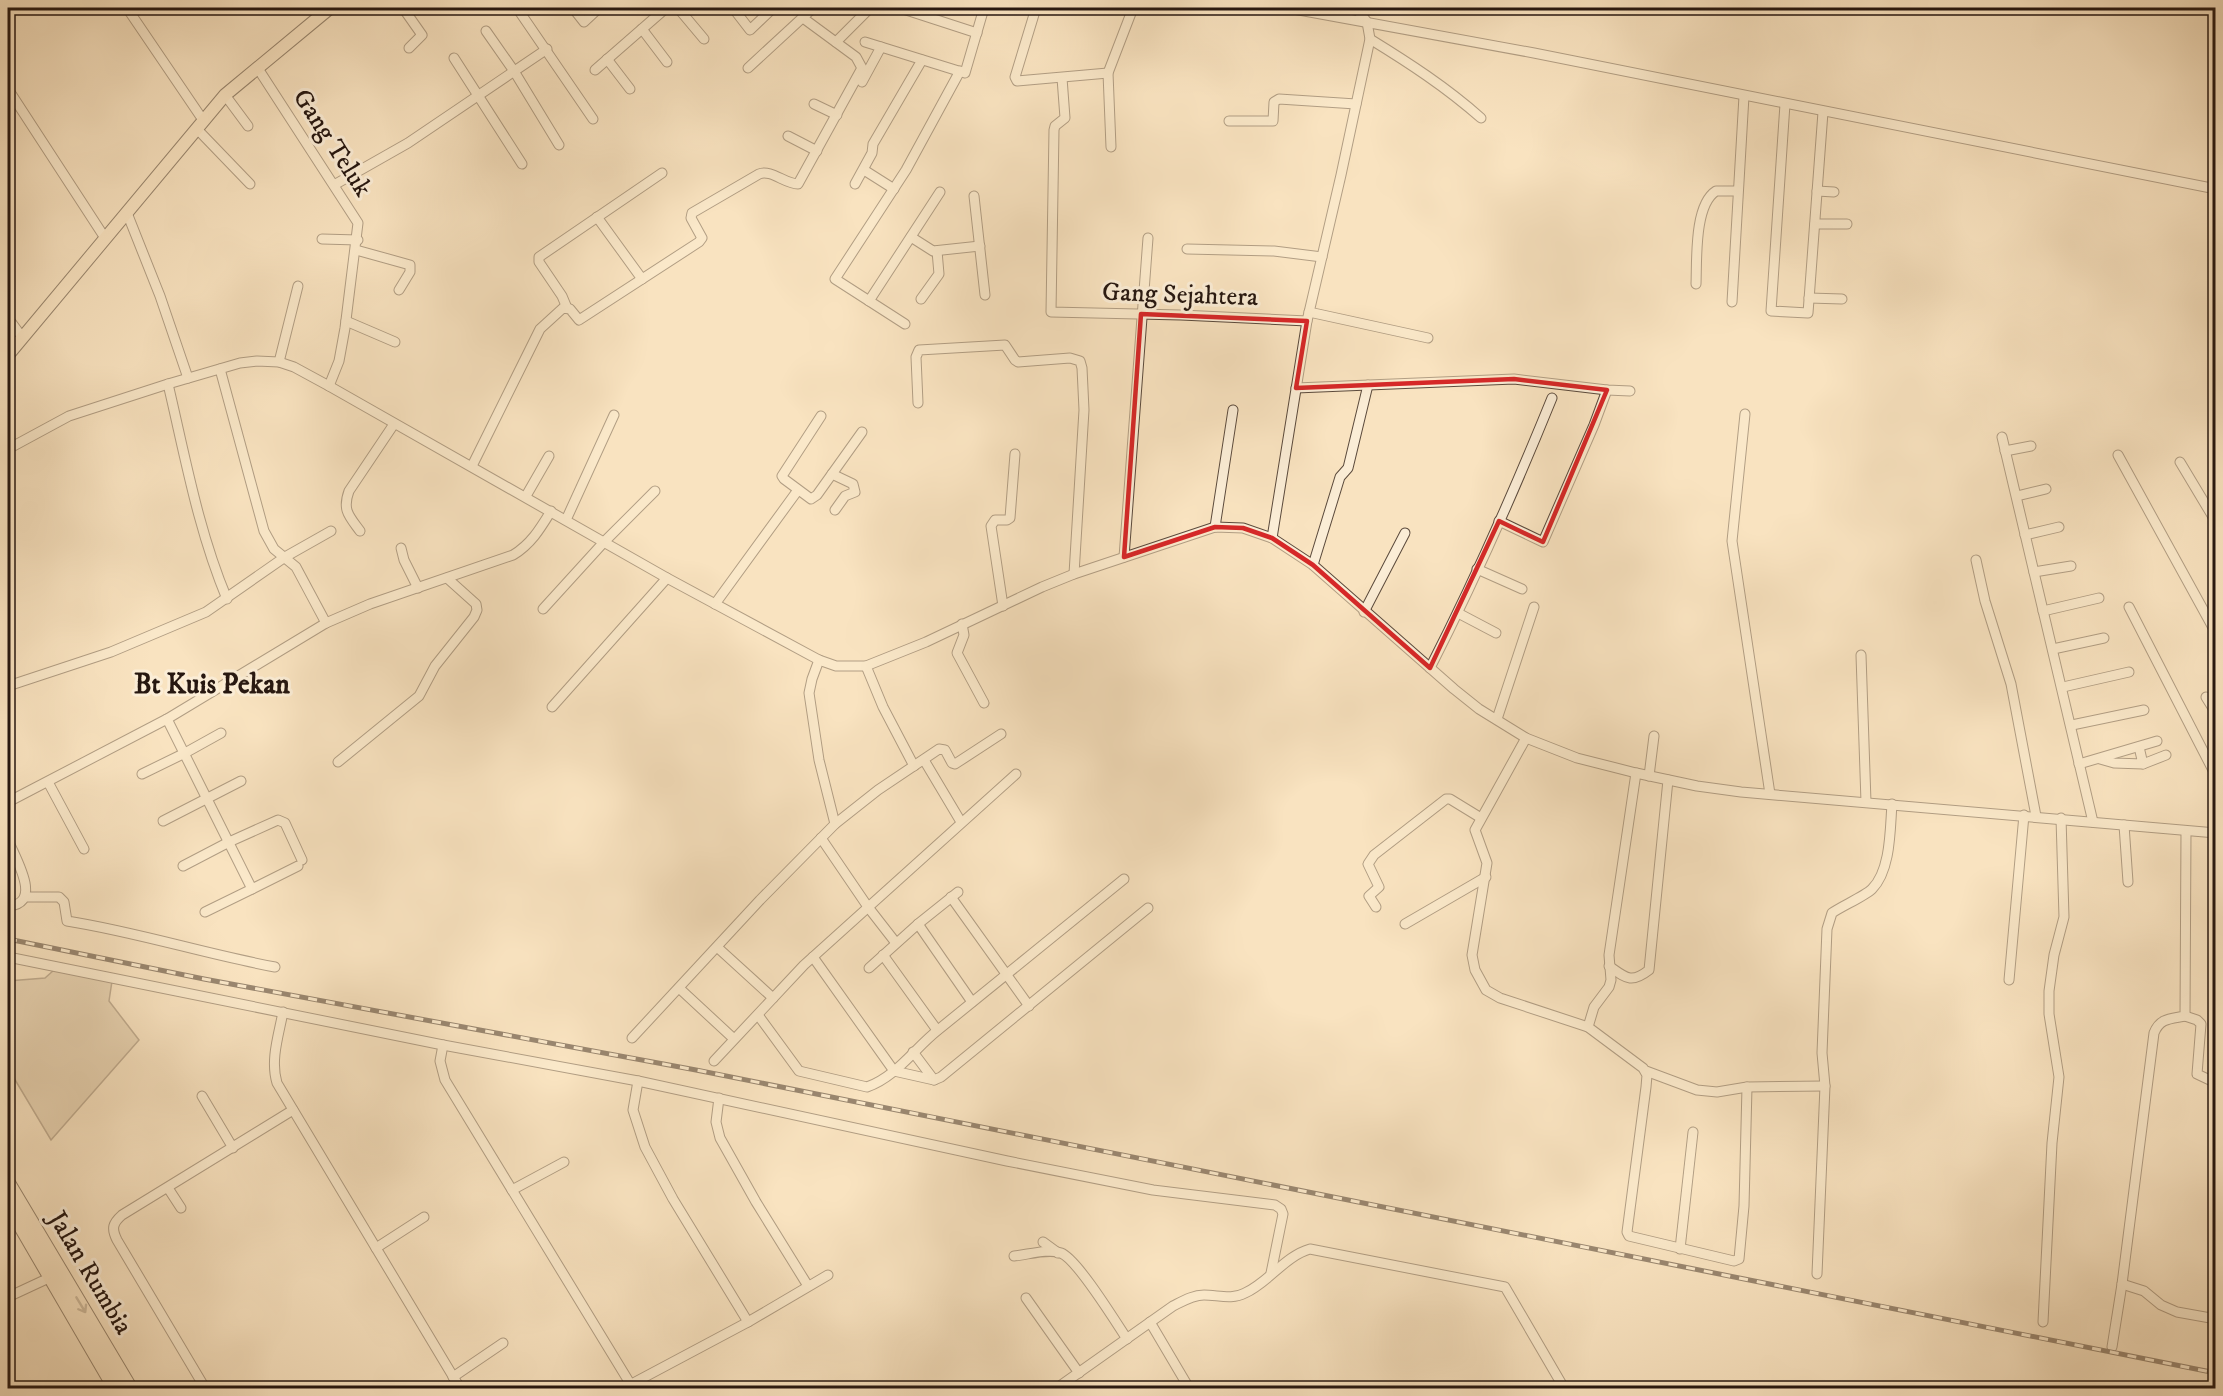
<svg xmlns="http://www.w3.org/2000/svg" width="2223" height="1396" viewBox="0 0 2223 1396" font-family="'IM FELL DW Pica',serif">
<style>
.green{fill:#d5c0a2;stroke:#7e6c59;stroke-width:1.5}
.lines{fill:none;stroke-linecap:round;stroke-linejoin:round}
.minor-casing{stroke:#5b4a3c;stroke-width:11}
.major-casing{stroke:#261710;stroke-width:14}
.highway-casing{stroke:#261710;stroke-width:16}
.minor{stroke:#fbedd6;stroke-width:9}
.major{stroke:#f9e3c0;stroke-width:12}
.highway{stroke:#f9e3c0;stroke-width:14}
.rail-casing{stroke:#261710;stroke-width:5}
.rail{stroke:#fbedd6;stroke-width:3;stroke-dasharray:9;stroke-linecap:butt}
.oneway{stroke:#9a8771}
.marked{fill:none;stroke:#d62828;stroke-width:4.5;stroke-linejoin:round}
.labels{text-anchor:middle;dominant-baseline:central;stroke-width:6;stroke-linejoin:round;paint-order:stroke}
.street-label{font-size:26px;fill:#261710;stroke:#fbedd6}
.quarter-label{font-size:28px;font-weight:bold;fill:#261710;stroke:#fbedd6}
</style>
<rect width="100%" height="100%" fill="#f9e3c0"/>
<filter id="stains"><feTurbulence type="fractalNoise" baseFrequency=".00333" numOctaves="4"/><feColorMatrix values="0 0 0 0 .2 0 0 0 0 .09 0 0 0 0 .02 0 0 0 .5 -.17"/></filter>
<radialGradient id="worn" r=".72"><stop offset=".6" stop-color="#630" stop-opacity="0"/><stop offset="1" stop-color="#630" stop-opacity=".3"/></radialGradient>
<polygon class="green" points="54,970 112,981 109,1001 139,1040 51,1140 8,1068 8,981 45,978"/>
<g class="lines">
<defs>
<g id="minor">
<polyline points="127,8 203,120"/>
<polyline points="403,8 422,35 409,48"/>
<polyline points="517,8 593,119"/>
<polyline points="573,8 584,22 599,8"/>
<polyline points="678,8 704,39"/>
<polyline points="733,8 750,30 773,8"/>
<polyline points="900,8 977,33"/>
<polyline points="1036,8 1015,77 1017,81 1108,73"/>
<polyline points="1288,8 1534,53 2216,189"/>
<polyline points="642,29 667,62"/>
<polyline points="486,31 514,71 559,145"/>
<path d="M1370,39C1409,63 1446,87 1481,118"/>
<polyline points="836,42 870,8"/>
<polyline points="865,42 965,73 984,8"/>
<polyline points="454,58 522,164"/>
<polyline points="607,59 630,89"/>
<polyline points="257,67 358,223 345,328 339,361 329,386"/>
<polyline points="748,68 813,8"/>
<polyline points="595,70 666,8"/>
<polyline points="1062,78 1065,118 1055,126 1054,130 1051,312 1181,315 1307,321"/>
<polyline points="862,82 881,47"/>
<polyline points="8,89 105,238"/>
<polyline points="225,95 248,126"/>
<polyline points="814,104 837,115"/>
<polyline points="1785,104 1771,311 1808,313 1823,112"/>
<polyline points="1229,121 1273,121 1274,102 1279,99 1356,104"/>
<polyline points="197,129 250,184"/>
<polyline points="788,136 817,151"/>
<polyline points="1111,147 1108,73 1133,8"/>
<polyline points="864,170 894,189"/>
<polyline points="855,184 872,153 873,144 922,60"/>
<polyline points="334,185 408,143 547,49"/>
<polyline points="1817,191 1834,192"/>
<polyline points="974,196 985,295"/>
<polyline points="127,213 160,296 188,378"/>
<polyline points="597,217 642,279"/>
<polyline points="1815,224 1847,224"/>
<polyline points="911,237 933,251 980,246"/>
<polyline points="322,239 358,240"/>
<polyline points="1187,249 1274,251 1322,257"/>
<polyline points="356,250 410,265 410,272 399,290"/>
<path d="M1696,284C1697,260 1694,205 1716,191H1737"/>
<polyline points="1809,298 1842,299"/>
<polyline points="921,299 939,274 937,251"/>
<polyline points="869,301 940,192"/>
<polyline points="1732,302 1744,96"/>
<polyline points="567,308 562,296 539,262 539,257 662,173"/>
<polyline points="1309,312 1428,338"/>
<polyline points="8,318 22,337"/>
<polyline points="346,321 395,342"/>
<polyline points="905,324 835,279 906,170 960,71"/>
<polyline points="279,362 298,286"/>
<polyline points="220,369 264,531 274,549 296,567 326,623"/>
<path d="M168,384C185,456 198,530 227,599"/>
<polyline points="1296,388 1514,379 1607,390 1630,391"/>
<polyline points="918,403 916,357 919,350 1005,345 1015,360 1018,362 1070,358 1080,361 1082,368 1084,410 1074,574"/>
<polyline points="1745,414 1732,541 1770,794"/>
<polyline points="821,416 782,476 784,479 811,499 817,495 832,474 853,484 855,492 845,496 835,510"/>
<polyline points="2002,437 2093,822"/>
<polyline points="8,449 69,416 168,384 240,363 257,361 279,362 294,367 329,386 667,578 819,660 836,666 866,666 926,642 1042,587 1074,574 1215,527 1243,528 1272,538 1313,565 1454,689 1479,709 1526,738 1577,758 1636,773 1697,786 1741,792 2216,833"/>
<polyline points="2005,451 2031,446"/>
<polyline points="2118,455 2216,633"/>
<polyline points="2180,462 2216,522"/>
<path d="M472,466L540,329L563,308L570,309L579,320L699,242L702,238L691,218L692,213L759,174C771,169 785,184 798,184L862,68L856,57L803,18"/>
<polyline points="832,474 862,432"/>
<polyline points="526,496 549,456"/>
<polyline points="2017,496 2046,489"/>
<polyline points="566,520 614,415"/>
<polyline points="1499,521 1543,542 1594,425 1607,390"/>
<polyline points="1215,527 1233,410"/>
<path d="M360,531C349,516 342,510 349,491L394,424"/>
<polyline points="2025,535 2059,527"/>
<polyline points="1272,538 1307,321 1341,175 1370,39 1367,22 1356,8"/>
<polyline points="401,548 404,560 418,588"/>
<polyline points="1124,557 1148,238"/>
<polyline points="1976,560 1985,601 2011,684 2036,816"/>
<polyline points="1313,565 1340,477 1348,468 1368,385"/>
<polyline points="1477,569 1522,589"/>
<polyline points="2034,572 2071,566"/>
<polyline points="715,604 798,490"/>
<polyline points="1003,606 991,526 995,520 1007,520 1010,518 1015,454"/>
<polyline points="2129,607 2216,776"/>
<polyline points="543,609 604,542 655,491"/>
<polyline points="2043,611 2099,598"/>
<polyline points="1364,612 1405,533"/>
<polyline points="1458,613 1496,633"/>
<polyline points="962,624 964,635 957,653 984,703"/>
<polyline points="2053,649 2104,638"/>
<polyline points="1861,655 1866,802"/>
<polyline points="819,660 812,679 809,693 819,760 835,824"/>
<polyline points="866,666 883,707 914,766"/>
<path d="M1430,668C1475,580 1515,489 1552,398"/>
<polyline points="8,686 111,652 206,612 285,557 331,531"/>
<polyline points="2063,687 2129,672"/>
<polyline points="2206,697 2216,713"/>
<polyline points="552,707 667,578"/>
<polyline points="167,719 252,889 298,866"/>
<polyline points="1497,719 1534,607"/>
<polyline points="2072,725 2144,710"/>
<polyline points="1526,738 1475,830 1487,863 1472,955 1475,970 1486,990 1500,998 1588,1027 1643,1068 1647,1075 1646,1087 1627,1232 1629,1236 1734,1261 1739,1259 1744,1206 1747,1087"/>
<polyline points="2100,759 2114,763 2143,764 2139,747"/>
<polyline points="924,760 961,822"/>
<polyline points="338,762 419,696 435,666 474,617 477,610 476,604 447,578"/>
<polyline points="2079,764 2157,741"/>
<polyline points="2143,764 2166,755"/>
<polyline points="142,774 185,753 221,733"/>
<polyline points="1649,776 1654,736"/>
<polyline points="48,782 84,849"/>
<path d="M8,802L167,719L326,623L370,604L513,555C531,544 540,529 551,511"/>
<polyline points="163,821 241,781"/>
<polyline points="2124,825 2128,882"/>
<polyline points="821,838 868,907 896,943"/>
<path d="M8,840C15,858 44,904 8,906"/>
<polyline points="183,866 229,842 278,820 285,823 302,860"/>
<path d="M25,897H59L64,902L67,921C137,932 205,954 275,967"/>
<polyline points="951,897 1029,1006"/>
<polyline points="1376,907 1369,896 1379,887 1368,864 1374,855 1446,799 1450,799 1481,818"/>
<polyline points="205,912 252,889"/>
<polyline points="918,924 972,1002"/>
<polyline points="1405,924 1486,877"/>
<polyline points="717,947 773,998"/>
<polyline points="883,955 937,1030"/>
<polyline points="8,957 443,1045 638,1081 1007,1161 1153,1190 1275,1205 1281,1209 1283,1214 1271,1273"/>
<polyline points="813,957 894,1071 934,1080 941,1077 1148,908"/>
<path d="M1609,966C1626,978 1631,984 1649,970L1668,780"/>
<polyline points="869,968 918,924 958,892"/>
<polyline points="2009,980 2024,815"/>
<polyline points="679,988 734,1039"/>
<path d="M283,1012C279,1034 270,1060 277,1083L460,1388"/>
<path d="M758,1015L799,1071L867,1087C896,1077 915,1048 938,1030C1000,980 1062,929 1124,879"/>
<polyline points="2185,1016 2197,1020 2201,1024 2197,1074 2216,1083"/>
<polyline points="1588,1027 1594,1007 1609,987 1611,980 1609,955 1636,773"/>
<polyline points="632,1038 760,900 835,824 878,790 939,749 945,750 952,763 955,764 1001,734"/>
<polyline points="443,1045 440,1061 445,1080 631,1385"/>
<polyline points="913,1052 934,1080"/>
<polyline points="714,1061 804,965 1016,774"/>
<polyline points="1646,1071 1697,1090 1717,1092 1747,1087 1825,1086"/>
<polyline points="638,1081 633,1110 645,1147 673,1199 748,1322"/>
<polyline points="202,1096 233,1148"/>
<polyline points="719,1098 716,1122 720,1138 756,1202 808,1286"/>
<polyline points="168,1188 181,1208"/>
<polyline points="512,1190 564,1162"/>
<polyline points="1043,1242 1058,1253"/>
<polyline points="376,1248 424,1217"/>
<polyline points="1680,1249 1693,1132"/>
<path d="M1014,1256C1027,1255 1048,1248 1061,1253C1077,1259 1115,1321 1127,1339"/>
<path d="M1817,1274L1825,1086L1822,1053L1827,929L1832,913C1842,906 1865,896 1872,889C1891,870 1890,829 1892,804"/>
<polyline points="2122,1284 2144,1291 2161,1305 2177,1312 2216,1319"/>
<polyline points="8,1297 51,1277"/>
<polyline points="1026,1298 1079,1373"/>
<polyline points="2213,1319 2216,1259"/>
<polyline points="1150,1322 1189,1388"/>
<polyline points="2043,1322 2052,1143 2059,1077 2049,1014 2049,991 2054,955 2064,917 2061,818"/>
<path d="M2112,1347L2122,1284L2154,1033C2160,1018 2170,1019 2185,1016L2186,831"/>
<polyline points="453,1377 503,1343"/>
<path d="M205,1388L117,1240C111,1228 113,1223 122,1215L293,1110"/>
<polyline points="624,1388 748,1322 828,1275"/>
<path d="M1057,1388L1173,1306C1183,1301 1193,1295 1204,1295C1218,1295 1232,1300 1245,1293C1268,1283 1285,1256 1310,1249L1505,1287L1564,1388"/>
</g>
<polyline id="major" points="8,355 225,95 330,8"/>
<g id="highway">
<polyline points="8,1183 130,1388"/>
<polyline points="8,1204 115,1388"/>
</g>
</defs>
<use href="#minor" class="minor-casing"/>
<use href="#major" class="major-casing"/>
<use href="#highway" class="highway-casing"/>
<use href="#minor" class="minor"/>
<use href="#major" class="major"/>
<use href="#highway" class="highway"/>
<defs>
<polyline id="rail" points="8,939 204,979 696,1070 2216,1373"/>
</defs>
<use href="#rail" class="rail-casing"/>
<use href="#rail" class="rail"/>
</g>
<defs><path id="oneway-shaft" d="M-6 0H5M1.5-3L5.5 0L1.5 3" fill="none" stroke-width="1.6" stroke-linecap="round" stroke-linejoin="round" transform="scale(1.5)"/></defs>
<use class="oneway" href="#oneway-shaft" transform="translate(81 1305) rotate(59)"/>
<path d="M0 0H2223V1396H0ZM1141,314L1307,321L1296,388L1514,379L1607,390L1543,542L1499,521L1430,668L1313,565L1272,538L1243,528L1215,527L1124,557Z" fill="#f9e3c0" fill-opacity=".55" fill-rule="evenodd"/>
<path class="marked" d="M1141,314L1307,321L1296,388L1514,379L1607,390L1543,542L1499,521L1430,668L1313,565L1272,538L1243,528L1215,527L1124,557Z"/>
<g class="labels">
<g class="street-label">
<text transform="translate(332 143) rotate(57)">Gang Teluk</text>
<text transform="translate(1180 295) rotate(2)">Gang Sejahtera</text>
<text transform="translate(90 1273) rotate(59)">Jalan Rumbia</text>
</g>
<g class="quarter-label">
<text x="212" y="684">Bt Kuis Pekan</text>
</g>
</g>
<rect width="2223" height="1396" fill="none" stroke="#f9e3c0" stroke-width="30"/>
<rect x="9" y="9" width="2205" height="1378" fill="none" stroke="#261710" stroke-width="3"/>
<rect x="15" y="15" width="2193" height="1366" fill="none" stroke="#261710" stroke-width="1.5"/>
<rect width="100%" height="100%" filter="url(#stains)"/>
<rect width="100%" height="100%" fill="url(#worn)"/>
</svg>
